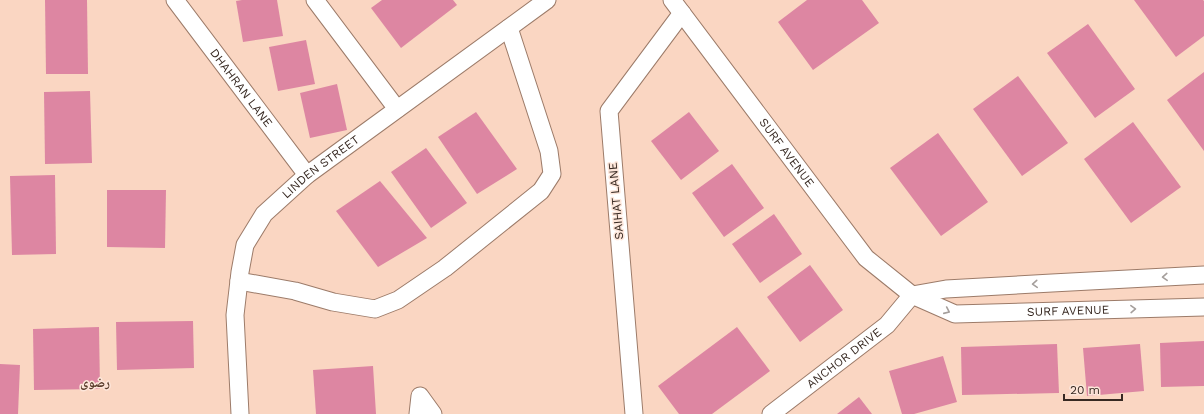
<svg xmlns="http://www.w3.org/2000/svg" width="1204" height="414" viewBox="0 0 1204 414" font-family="'Work Sans','Noto Naskh Arabic',sans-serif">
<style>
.building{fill:#dd86a2}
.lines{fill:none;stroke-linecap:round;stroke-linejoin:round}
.minor-casing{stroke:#9c7b69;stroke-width:19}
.minor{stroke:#fff;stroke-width:17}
.oneway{stroke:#a59f9c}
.labels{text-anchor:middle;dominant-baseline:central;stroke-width:3;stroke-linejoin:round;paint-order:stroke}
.street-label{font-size:12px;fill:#372922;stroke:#fde6da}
.neighbourhood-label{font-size:13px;font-weight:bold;fill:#5a3d2c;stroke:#fde6da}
</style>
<rect width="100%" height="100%" fill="#fad6c2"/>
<g class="building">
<polygon points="45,0 87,0 88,74 46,74"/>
<polygon points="242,0 277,0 283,36 243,42 236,1"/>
<polygon points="382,0 453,0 457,5 401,48 371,8"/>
<polygon points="807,0 862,0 879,23 813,70 778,22"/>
<polygon points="1134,0 1203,0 1204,1 1204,36 1176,57"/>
<polygon points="1088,24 1135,89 1095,118 1047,53"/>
<polygon points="306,40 315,84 278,91 269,47"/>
<polygon points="1204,72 1204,151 1167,100"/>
<polygon points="1018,76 1068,143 1022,176 973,109"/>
<polygon points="337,84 347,130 310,138 300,93"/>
<polygon points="90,91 92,163 45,164 44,92"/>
<polygon points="476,112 517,169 477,194 438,137"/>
<polygon points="689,112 719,151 681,180 651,141"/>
<polygon points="1133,122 1181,187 1131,223 1084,159"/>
<polygon points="938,133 988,202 941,236 890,168"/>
<polygon points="426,148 467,203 431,228 391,172"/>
<polygon points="732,164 764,208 724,237 692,193"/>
<polygon points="55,175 56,254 12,255 10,176"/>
<polygon points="380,181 427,238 378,267 336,211"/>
<polygon points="107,190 166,190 165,248 107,247"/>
<polygon points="774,214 802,254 760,283 732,244"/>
<polygon points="810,265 843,310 800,342 767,297"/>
<polygon points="193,321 194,368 117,370 116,322"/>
<polygon points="99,327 100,389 34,390 33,329"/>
<polygon points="737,327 770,371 712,414 679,414 658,386"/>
<polygon points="1204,341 1204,386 1161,387 1160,343"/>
<polygon points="1057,344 1059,393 962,395 961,347"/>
<polygon points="1140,344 1144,391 1087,396 1083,348"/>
<polygon points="943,356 957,402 914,414 902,414 889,371"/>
<polygon points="0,364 20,365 18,414 0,414"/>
<polygon points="373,366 376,414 316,414 313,370"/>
<polygon points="859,397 872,414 837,414"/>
</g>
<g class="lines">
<defs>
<g id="minor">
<path id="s1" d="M175,0L307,175"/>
<polyline points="315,0 397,109"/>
<path id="s2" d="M672,0L866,258L912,295L955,314L1204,307"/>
<polyline points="239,281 295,291 333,302 375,309 398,300 445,268 541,191 552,174 549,151 509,28"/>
<polyline points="912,295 946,289 1052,283 1204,275"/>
<path id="s3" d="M240,414L235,315L240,272L245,245L264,214L307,175L547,0"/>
<polyline points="418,414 420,396 433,414"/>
<polyline points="634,414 609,111 682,13"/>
<path id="s4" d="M771,414L887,325L912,295"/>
</g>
</defs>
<use href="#minor" class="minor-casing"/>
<use href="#minor" class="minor"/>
</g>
<defs><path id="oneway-chevron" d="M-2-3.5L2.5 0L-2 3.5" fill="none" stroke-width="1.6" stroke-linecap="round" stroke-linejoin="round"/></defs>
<g class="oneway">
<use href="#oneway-chevron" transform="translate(1165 277) rotate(177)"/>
<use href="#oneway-chevron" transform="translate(1035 284) rotate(176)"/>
<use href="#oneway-chevron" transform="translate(1133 309) rotate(-2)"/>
<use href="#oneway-chevron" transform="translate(947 311) rotate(24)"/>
</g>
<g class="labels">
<g class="street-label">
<text stroke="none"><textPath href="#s1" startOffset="110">DHAHRAN LANE</textPath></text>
<text stroke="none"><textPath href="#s2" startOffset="191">SURF AVENUE</textPath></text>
<text stroke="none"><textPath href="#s3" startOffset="280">LINDEN STREET</textPath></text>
<text transform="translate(616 201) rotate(-95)">SAIHAT LANE</text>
<text stroke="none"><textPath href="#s2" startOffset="542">SURF AVENUE</textPath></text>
<text stroke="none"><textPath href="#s4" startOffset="92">ANCHOR DRIVE</textPath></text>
</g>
<g class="neighbourhood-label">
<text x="95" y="382">رضوى</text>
</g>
</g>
<path d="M1064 394v6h58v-6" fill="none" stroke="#372922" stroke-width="2"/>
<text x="1070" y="394" font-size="12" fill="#372922" stroke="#fde6da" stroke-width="3" paint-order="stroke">20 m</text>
</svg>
